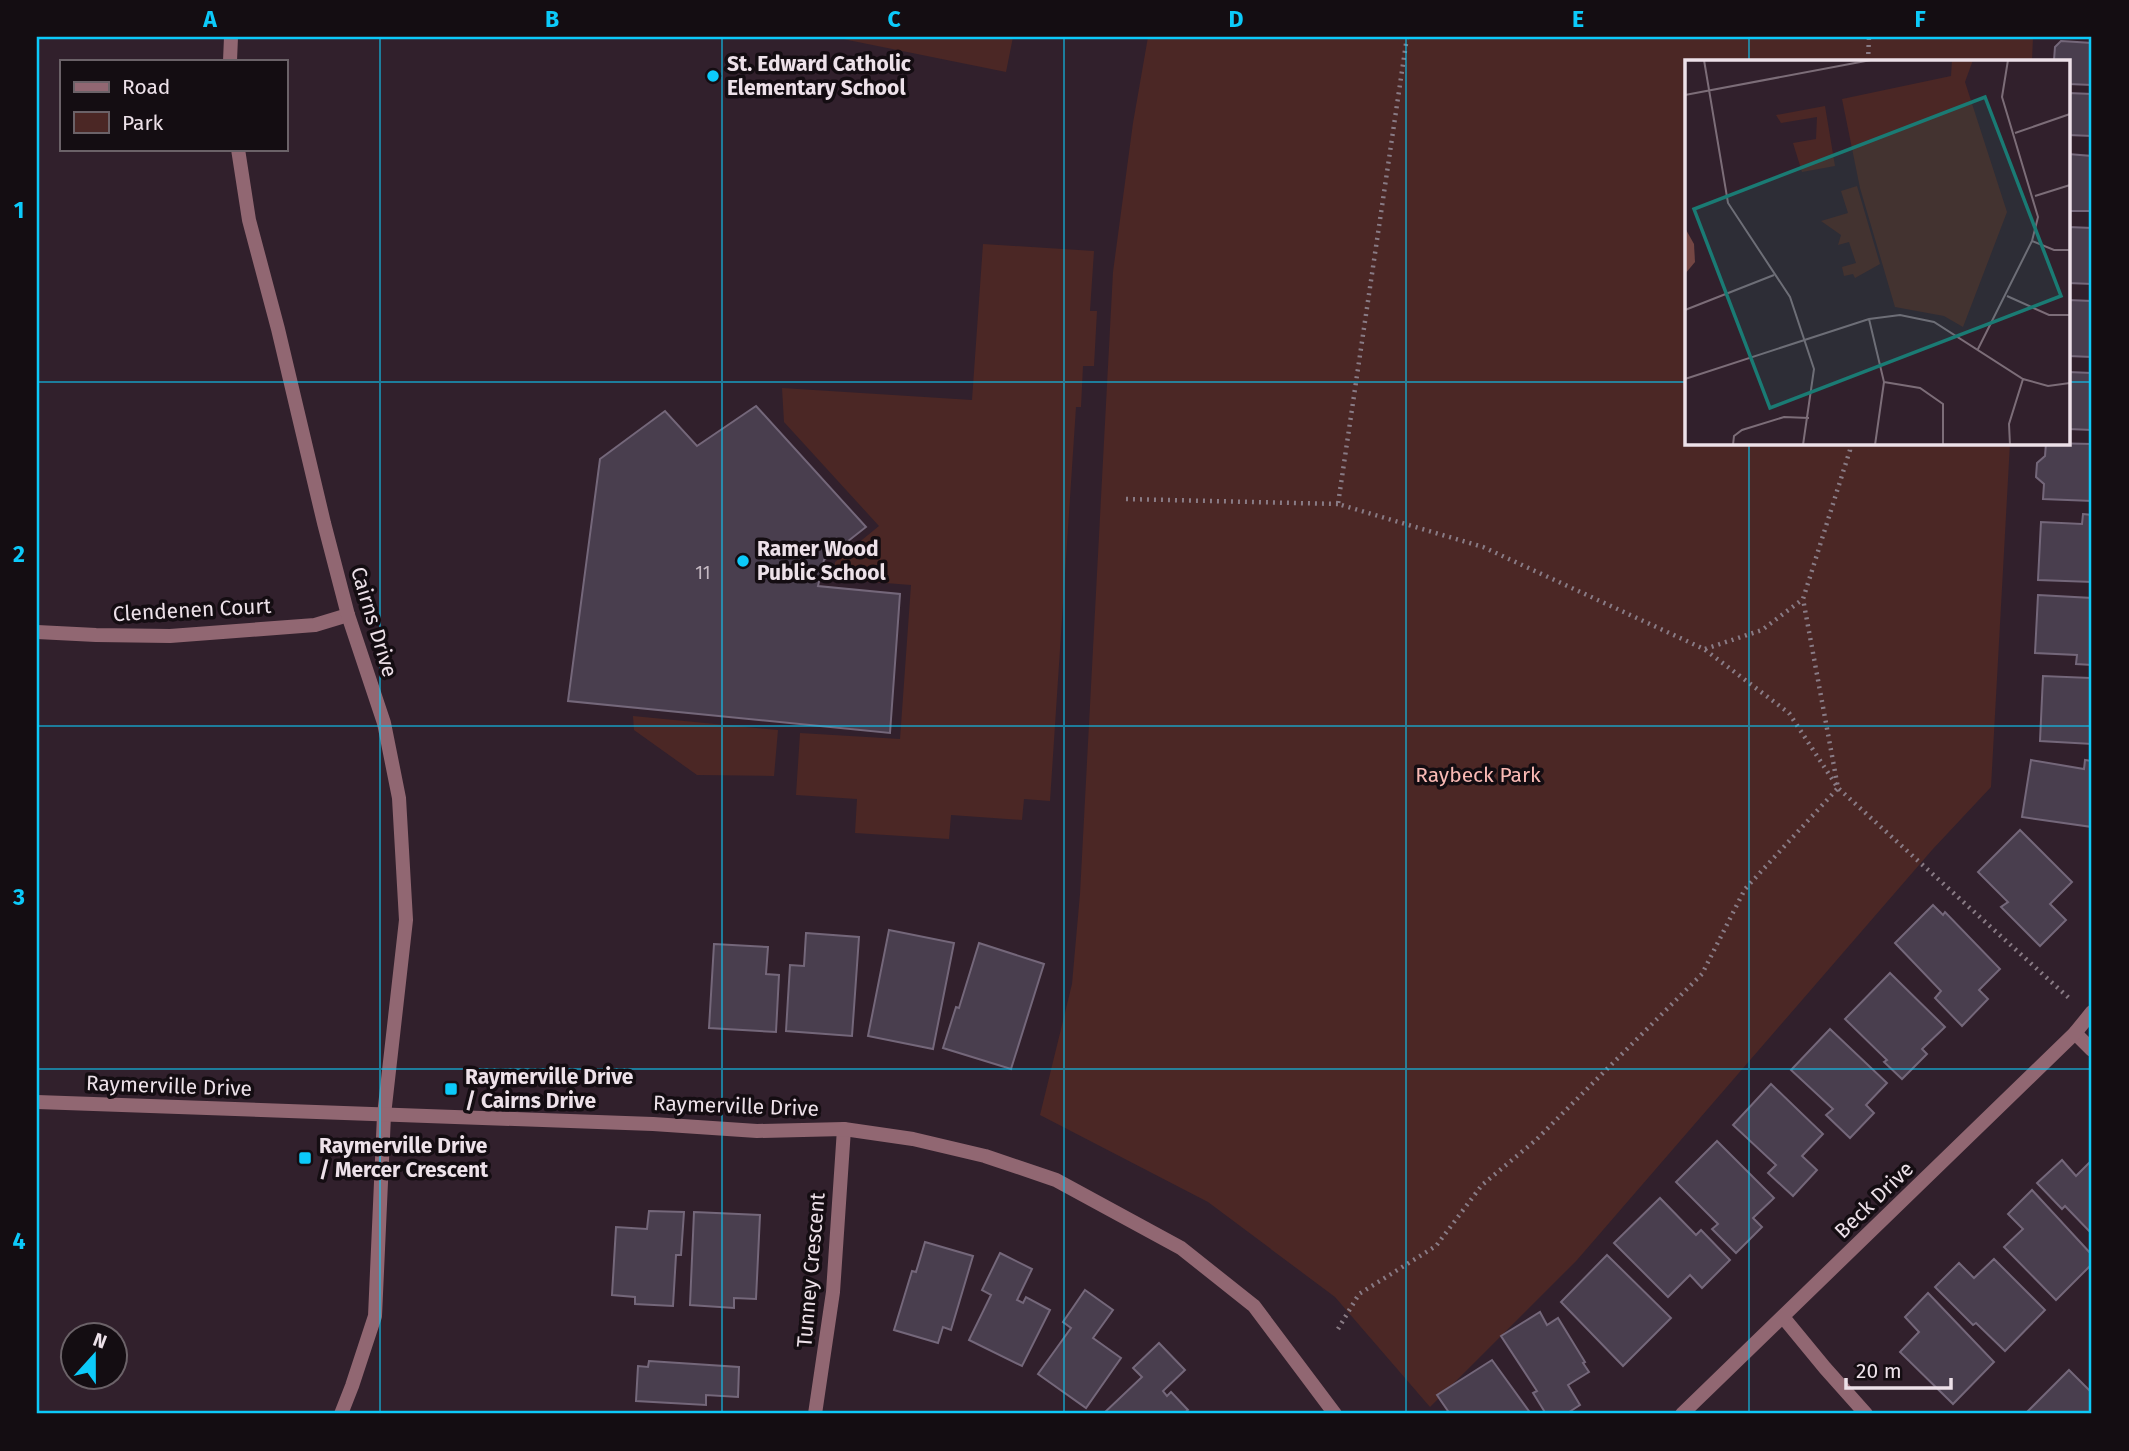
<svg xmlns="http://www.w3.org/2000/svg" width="2129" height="1451" viewBox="0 0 2129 1451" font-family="'Fira Sans',sans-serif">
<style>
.green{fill:#4b2725}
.building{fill:#493e4e;stroke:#74677a;stroke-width:2}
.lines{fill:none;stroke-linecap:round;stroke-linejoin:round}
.path{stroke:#897b85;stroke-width:4.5;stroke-dasharray:2 5;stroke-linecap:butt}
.minor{stroke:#916772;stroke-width:14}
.tertiary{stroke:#916772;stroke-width:14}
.grid{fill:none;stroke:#0ccafa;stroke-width:2;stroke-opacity:0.55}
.poi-dot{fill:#0ccafa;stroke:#140d12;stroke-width:2.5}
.labels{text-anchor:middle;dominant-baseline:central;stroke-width:7;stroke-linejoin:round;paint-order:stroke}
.number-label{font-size:18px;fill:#c4b8c2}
.poi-label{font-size:21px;font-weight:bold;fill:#ede1e9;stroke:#140d12;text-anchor:start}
.street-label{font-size:21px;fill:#ede1e9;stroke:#140d12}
.park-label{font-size:21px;fill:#f9b9b4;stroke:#140d12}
.inset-road{fill:none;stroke:#7c6d78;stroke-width:2}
.view{fill:#1a7b74;fill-opacity:0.15;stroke:#1a7b74;stroke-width:3.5}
.inset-edge{fill:none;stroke:#ede1e9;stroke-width:3.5}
.neatline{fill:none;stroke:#0ccafa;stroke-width:2.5}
.grid-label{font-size:23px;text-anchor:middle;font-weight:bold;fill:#0ccafa}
</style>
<rect width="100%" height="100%" fill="#31202c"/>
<g class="green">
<polygon points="833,37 1013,37 1006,72"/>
<polygon points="1148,37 2033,37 2032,61 1686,61 1686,443 2010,443 1991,787 1932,850 1577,1260 1430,1407 1335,1297 1208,1202 1040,1115 1072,984 1080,894 1113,272 1133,123"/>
<polygon points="983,244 1094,251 1090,311 1097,311 1094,366 1083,366 1081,407 1076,407 1050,801 1024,799 1022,820 951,815 949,839 855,833 857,799 796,795 800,733 900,739 911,585 834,579 835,562 879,526 784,422 782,388 972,400"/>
<polygon points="633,716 778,730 774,776 697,775 634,730"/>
</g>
<g class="building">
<polygon points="2061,41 2092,43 2092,85 2068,84 2068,61 2054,60 2055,47"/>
<polygon points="2068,93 2092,94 2092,136 2068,135"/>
<polygon points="2068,154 2092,156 2092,211 2068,211"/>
<polygon points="2068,227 2092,228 2092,284 2068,283"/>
<polygon points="2068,300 2092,301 2092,357 2068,356"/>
<polygon points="2068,372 2092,373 2092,430 2068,429"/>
<polygon points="756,406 866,527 824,560 818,586 900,594 890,733 568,701 600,459 665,411 697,446"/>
<polygon points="2046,443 2092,444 2092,501 2043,499 2044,484 2036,477 2037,463 2045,456"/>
<polygon points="2083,514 2092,515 2092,582 2038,580 2041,522 2082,524"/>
<polygon points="2038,595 2092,598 2092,665 2076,664 2077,655 2035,653"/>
<polygon points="2090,675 2092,675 2092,744 2040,741 2043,676 2090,678"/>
<polygon points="2031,760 2084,769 2085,760 2092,761 2092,827 2022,817"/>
<polygon points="2020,830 2072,882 2050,904 2066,920 2040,946 2001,907 2008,902 1978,872"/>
<polygon points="1933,905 1943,915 1945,912 2000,969 1979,990 1988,999 1962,1026 1935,998 1941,991 1895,943"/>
<polygon points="889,930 954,943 933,1049 868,1036"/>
<polygon points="806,933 859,937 852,1036 786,1031 790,965 804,966"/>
<polygon points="979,943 1044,964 1011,1069 943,1048 956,1007 959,1008"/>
<polygon points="714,944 768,947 766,974 779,975 776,1032 709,1028"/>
<polygon points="1890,973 1945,1027 1922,1049 1927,1054 1902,1079 1884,1062 1887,1060 1845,1019"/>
<polygon points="1830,1029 1887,1083 1866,1105 1874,1113 1850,1138 1826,1115 1833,1109 1791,1070"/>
<polygon points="1771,1084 1823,1134 1802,1156 1817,1170 1793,1196 1768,1173 1776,1165 1733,1125"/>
<polygon points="1717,1141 1774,1198 1753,1218 1762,1227 1736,1253 1712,1229 1718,1224 1676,1182"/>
<polygon points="2062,1160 2076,1176 2092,1160 2092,1234 2065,1206 2062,1209 2037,1183"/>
<polygon points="2032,1190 2092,1255 2092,1264 2056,1300 2004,1247 2023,1229 2008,1214"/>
<polygon points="1660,1198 1696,1235 1701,1230 1730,1260 1702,1288 1690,1275 1668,1297 1614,1243"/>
<polygon points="649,1211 684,1212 681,1255 676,1255 673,1306 635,1304 635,1297 612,1295 616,1227 647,1229"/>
<polygon points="694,1212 760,1215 756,1299 734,1298 734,1308 690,1305"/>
<polygon points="925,1242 973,1256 951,1330 943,1327 938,1343 894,1330 912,1271 916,1272"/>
<polygon points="1000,1253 1032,1269 1017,1300 1023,1303 1026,1297 1050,1310 1022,1366 969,1340 991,1295 982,1290"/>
<polygon points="1607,1255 1671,1318 1623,1366 1561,1302"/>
<polygon points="1994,1259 2045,1310 2005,1351 1976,1323 1973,1325 1935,1287 1959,1263 1974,1278"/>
<polygon points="1085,1290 1113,1310 1093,1338 1121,1358 1086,1408 1038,1374 1071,1328 1063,1322"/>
<polygon points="1928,1293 1994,1362 1953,1404 1900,1352 1919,1332 1905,1317"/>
<polygon points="1540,1312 1547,1325 1558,1318 1585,1362 1583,1363 1589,1372 1568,1385 1580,1405 1566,1414 1546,1414 1533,1393 1537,1391 1501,1336"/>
<polygon points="1159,1343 1185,1370 1163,1391 1167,1396 1171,1392 1188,1410 1183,1414 1103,1414 1142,1377 1133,1368"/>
<polygon points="1492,1360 1531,1414 1450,1414 1437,1395"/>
<polygon points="649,1361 739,1367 738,1397 706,1395 706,1405 636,1401 638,1366 648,1367"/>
<polygon points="2069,1370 2092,1393 2092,1414 2025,1414"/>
</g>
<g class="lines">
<g class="path">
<polyline points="1407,37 1338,504 1483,547 1704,649 1789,713 1838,788 2070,999"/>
<polyline points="1868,61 1869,37"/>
<polyline points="1126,499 1338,504"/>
<polyline points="1705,649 1762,630 1803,599 1850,450 1850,443"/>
<polyline points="1338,1329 1359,1294 1436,1246 1482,1185 1536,1140 1702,974 1745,889 1838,788 1803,599"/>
</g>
<g class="minor">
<polyline points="37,632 96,635 170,636 315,625 348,615"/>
<polyline points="2075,1033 2092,1050"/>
<polyline points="1783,1317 1825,1368 1866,1414"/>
<polyline points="341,1414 352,1386 375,1316 384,1115"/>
<polyline points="815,1414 833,1292 844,1129"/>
<polyline points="1682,1414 2075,1033 2092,1012"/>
</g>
<g class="tertiary">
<polyline points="230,61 231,37"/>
<polyline points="238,149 249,220 278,329 324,523 348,615 384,723 399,798 406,920 384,1115"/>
<polyline points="37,1102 653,1124 757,1131 844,1129 913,1139 985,1156 1056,1180 1181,1248 1254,1306 1335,1414"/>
</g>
</g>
<path class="grid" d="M380,37V1414M722,37V1414M1064,37V1414M1406,37V1414M1749,37V61M37,382H1686M2068,382H2092M1749,443V1414M37,726H2092M37,1069H2092"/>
<g class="poi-dot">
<circle cx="713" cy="76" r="7"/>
<circle cx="743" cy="561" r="7"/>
<rect x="444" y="1082" width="14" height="14" rx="3.5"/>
<rect x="298" y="1151" width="14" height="14" rx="3.5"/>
</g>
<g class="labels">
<g class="number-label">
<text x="703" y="573">11</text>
</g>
<g class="poi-label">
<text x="727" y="64">St. Edward Catholic<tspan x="727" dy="24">Elementary School</tspan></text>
<text x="757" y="549">Ramer Wood<tspan x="757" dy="24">Public School</tspan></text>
<text x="465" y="1077">Raymerville Drive<tspan x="465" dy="24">/ Cairns Drive</tspan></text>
<text x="319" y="1146">Raymerville Drive<tspan x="319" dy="24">/ Mercer Crescent</tspan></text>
</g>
<g class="street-label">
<text transform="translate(192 610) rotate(-3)">Clendenen Court</text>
<text transform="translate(374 622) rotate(73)">Cairns Drive</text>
<text transform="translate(169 1086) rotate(2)">Raymerville Drive</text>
<text transform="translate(736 1106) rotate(2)">Raymerville Drive</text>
<text transform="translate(1874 1200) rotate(-44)">Beck Drive</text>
<text transform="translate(811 1270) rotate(-85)">Tunney Crescent</text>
</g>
<g class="park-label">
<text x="1478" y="775">Raybeck Park</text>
</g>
</g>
<g transform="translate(1685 60)">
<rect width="385" height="385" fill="#31202c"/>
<path d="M267,0H288L280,22L322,152L278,267L259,256L210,247L175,128L157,39L266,16ZM140,46L150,106L117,112L108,83L131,79L132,57L96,63L91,55ZM172,126L195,204L170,218L168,214L159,216L157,207L171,203L164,182L153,185L156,175L136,161L163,153L156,131Z" fill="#4b2725"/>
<path d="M0,168L9,184L10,202L0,214Z" fill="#744643"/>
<path class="inset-road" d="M19,0L43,143L105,237L129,309L118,385M0,35L186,0M330,73L385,54M350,136L385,125M347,181L369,190H385M322,236L364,255H385M0,250L89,215M184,259L199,322L190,385M293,289L347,181L353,157L317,37L323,0M0,319L184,259L215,255L249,262L338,319L363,326L385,323M199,322L235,328L258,344V385M48,385L49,376L57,370L99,357L124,358M325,385L324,364L338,319"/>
<path class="view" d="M300,37L376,236L85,348L9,149Z"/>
<rect width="385" height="385" class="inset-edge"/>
</g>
<rect width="2129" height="1451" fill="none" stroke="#140d12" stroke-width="77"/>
<rect x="60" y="60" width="228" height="91" fill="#140d12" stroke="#6b6268" stroke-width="2"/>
<rect x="74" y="82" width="35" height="10" fill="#916772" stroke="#6b6268" stroke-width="2"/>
<text x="122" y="94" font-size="21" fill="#ede1e9">Road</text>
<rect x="74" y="112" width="35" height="21" fill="#4b2725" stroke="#6b6268" stroke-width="2"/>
<text x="122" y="130" font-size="21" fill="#ede1e9">Park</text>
<g transform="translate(94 1356) rotate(21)"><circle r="33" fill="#140d12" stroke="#6b6268" stroke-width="2"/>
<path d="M0-5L12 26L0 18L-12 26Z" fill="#0ccafa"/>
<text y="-10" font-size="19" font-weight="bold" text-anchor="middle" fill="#ede1e9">N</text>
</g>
<path d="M1846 1378v10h105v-10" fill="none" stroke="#ede1e9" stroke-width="3.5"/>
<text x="1856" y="1378" font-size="21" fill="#ede1e9" stroke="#140d12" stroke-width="5" paint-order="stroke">20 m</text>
<rect x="38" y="38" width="2052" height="1374" class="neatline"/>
<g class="grid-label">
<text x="210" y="27">A</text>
<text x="552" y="27">B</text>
<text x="894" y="27">C</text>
<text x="1236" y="27">D</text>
<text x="1578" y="27">E</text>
<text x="1920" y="27">F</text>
<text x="19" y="218">1</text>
<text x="19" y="562">2</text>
<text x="19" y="905">3</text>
<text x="19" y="1249">4</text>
</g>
</svg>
